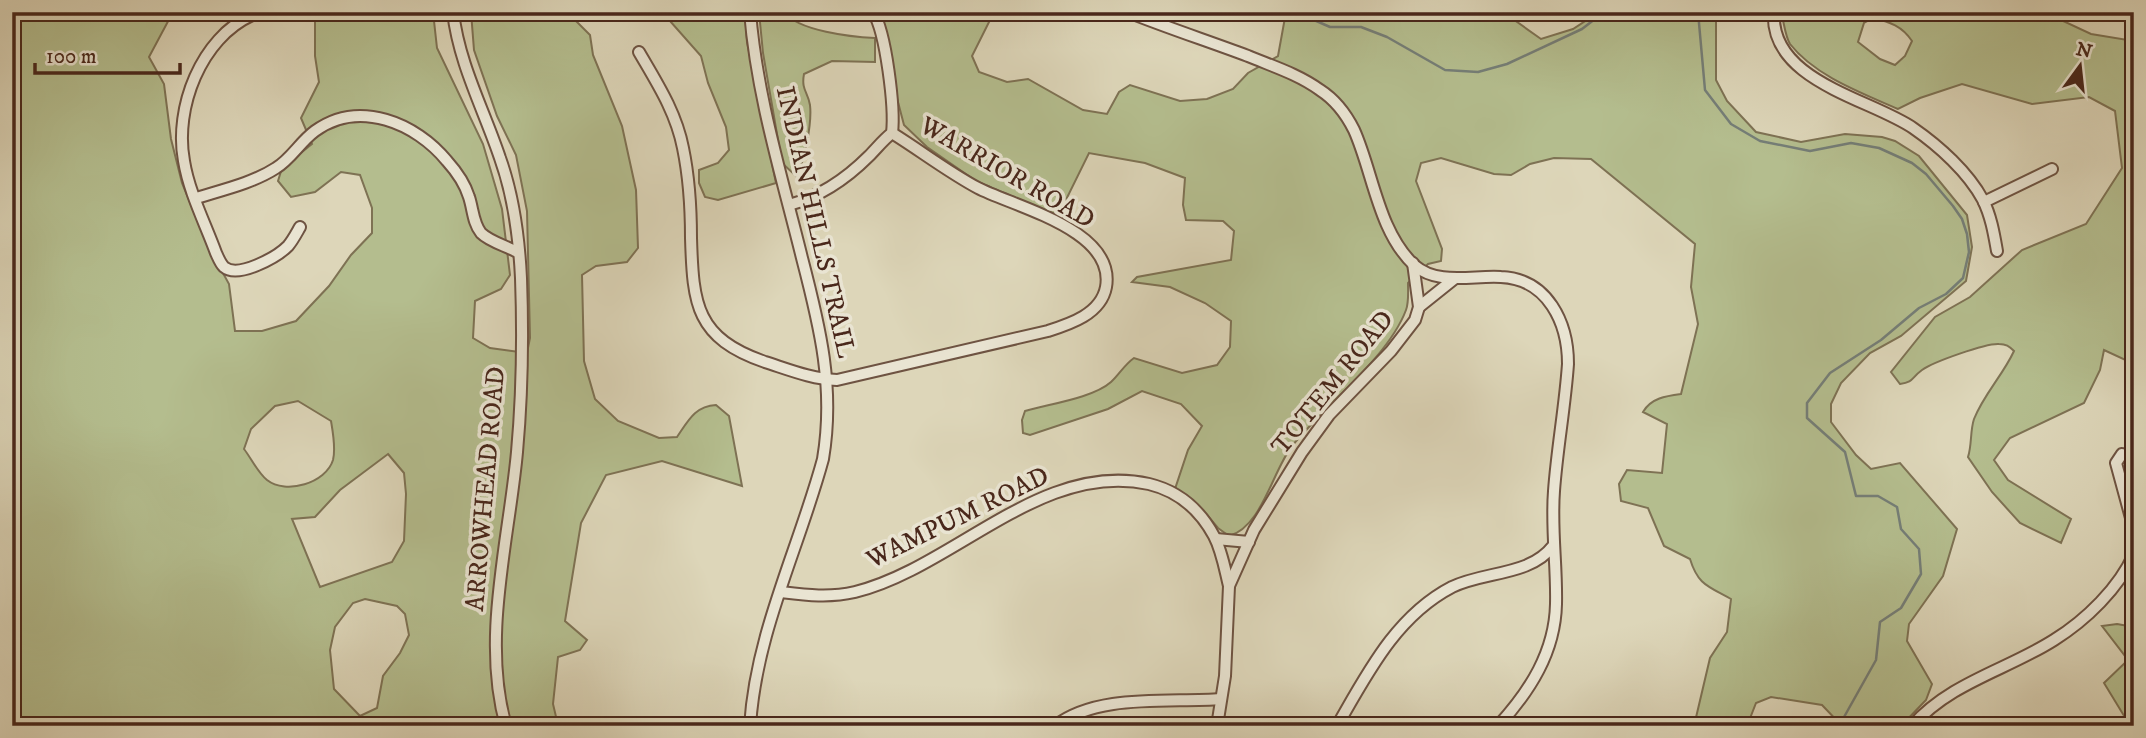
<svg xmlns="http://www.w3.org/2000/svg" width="2146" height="738" viewBox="0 0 2146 738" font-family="'IM FELL DW Pica',serif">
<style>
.green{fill:#b4bd8e;stroke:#7e7254;stroke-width:2;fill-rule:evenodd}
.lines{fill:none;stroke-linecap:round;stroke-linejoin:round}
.stream{stroke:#757e77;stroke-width:2.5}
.minor-casing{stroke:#6e5342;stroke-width:14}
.minor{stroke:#e9e4d2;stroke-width:10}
.labels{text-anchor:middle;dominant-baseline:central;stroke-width:7;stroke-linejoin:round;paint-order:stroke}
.street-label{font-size:26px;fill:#49271b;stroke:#e9e4d2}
</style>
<rect width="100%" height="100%" fill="#ddd6b9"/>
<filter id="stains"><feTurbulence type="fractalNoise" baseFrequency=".00286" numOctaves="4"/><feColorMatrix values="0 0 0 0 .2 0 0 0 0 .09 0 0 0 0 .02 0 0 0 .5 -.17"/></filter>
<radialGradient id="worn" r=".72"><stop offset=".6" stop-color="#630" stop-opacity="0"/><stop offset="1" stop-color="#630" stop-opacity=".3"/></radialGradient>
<g class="green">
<path d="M12,12H173L149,57L164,84L171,139L182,183L207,244L229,284L235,331H262L296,321L329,286L351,255L372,233V208L360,175L341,172L315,192L291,197L278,181L282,168L312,144L301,118L319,82L315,56V12H433L437,48L483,144L502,209L510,275L501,289L475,301L473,338L490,348L527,353L530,338L527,211L516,155L497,116L474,50L471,12H544L545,16L573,18L590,35L593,55L622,126L636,190L638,248L627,262L596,266L582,275L584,361L595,399L618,421L659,438L677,437C688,421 695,406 716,405L729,416L742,486L662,461L606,475L581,523L565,621L587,640L580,650L558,657L553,704L557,721L583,726H12ZM298,401L331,421C333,433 336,448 333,460C326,483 286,495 267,480C258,473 251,458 244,449L251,429L275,406ZM388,454L404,473L406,494L404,541L392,562L320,587L292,519L315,517L340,490ZM365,599L397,606L405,614L409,635L400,653L383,676L377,708L360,716L334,689L330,650L335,627L353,603Z"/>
<polygon points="662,12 745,12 747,42 776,183 718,200 705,197 699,183 699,170 718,163 729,150 726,127 708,83 701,56"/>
<path d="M759,12H784C798,31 852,37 875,38V62L832,61L804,74C801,90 808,92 810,105C812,122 805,162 796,176L782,163L763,53Z"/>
<path d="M881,12H998L993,14L972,56L979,72L1007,82L1028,79L1083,110L1107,114L1119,92L1130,85L1180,101L1207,99L1233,89L1248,73L1278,56L1286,12H1503L1541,39L1573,29L1599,12H1714L1716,15V80L1727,101L1756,132L1801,142L1845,134L1882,137L1895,141L1919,156L1967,215L1972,247L1966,281L1901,336L1870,353L1841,383L1831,404V422L1856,455L1871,469L1900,463L1957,529L1943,576L1909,624L1907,641L1932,684L1926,700L1901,726H1842L1822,705L1771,697L1756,703L1747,726H1694L1710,658L1727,632L1731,599C1708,586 1698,585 1690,559L1664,546L1648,508L1621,501L1619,484L1627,470L1662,473L1667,424L1643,412C1651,398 1666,396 1681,394L1698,324L1691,287L1695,244L1591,159L1554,158L1530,164L1511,175L1494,174L1441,158L1421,163L1416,181L1442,249L1441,261L1428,264L1408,283C1408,291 1409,302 1406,310C1388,358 1325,405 1292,446C1272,472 1262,527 1229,536L1218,528L1207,515L1175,489L1188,450L1202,426L1181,404L1142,391L1108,409L1030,435L1023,433L1022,420L1025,411C1049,404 1093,398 1111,382C1119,375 1124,365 1134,358L1182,373L1217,365L1230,347L1231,321L1205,303L1170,287L1132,282L1137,277L1231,260L1234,231L1223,221L1186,220L1183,205L1185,178L1145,163L1089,153L1058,216L976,181L927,147L904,125L893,83Z"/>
<path d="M1781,12H2044L2091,34L2134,41V364L2104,350L2100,370L2084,403L2010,438L1994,460L2008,480L2071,519L2061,543L2020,523L1992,492L1968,457C1972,445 1970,431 1974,419C1984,394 2003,375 2014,351C2009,346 2006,344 1999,344C1986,343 1933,362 1922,370C1911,378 1914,382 1900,384L1891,372L1935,317L1970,297L2022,250L2086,224L2122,168L2115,111L2089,97L2032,104L1962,84L1920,98L1898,109C1862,93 1815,76 1790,44C1785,36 1784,22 1781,12ZM1873,18C1890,22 1902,26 1912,41L1905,56L1895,65L1880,59L1858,42L1864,23Z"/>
<polygon points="2117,624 2134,627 2134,726 2127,726 2126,719 2104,683 2128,660 2102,626"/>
</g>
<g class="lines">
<g class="stream">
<polyline points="1305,12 1305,16 1330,27 1361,27 1387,37 1445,70 1478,72 1507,64 1582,29 1604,12"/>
<polyline points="1698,12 1705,90 1731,124 1760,141 1810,151 1851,143 1879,148 1912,163 1926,174 1953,206 1962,219 1967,234 1969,252 1963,278 1946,294 1919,308 1881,340 1830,373 1807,403 1807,418 1845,452 1856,496 1878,496 1897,507 1901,529 1919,549 1921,574 1901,608 1880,622 1876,660 1839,726"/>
</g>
<defs>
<g id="minor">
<path d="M453,12C459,64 484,110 500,158C514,197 519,236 521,278C523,333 522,397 517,452C509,540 481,639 506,726"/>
<path d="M1128,12C1168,28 1208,41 1248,56C1272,66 1298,74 1320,90C1334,99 1346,114 1354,130C1373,172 1378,231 1414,265C1438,286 1473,275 1501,277C1548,279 1568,323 1568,364C1565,407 1557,449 1554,491C1551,529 1557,566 1556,604C1555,652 1530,691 1498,726"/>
<path d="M1774,12C1769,81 1871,99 1913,128C1939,146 1968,172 1983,200C1991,216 1994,234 1997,251"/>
<path d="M252,15C201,38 174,108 184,161C189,192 205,223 216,253C218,257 220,263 224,267C238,279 277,257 288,246C293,240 296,234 300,227"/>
<path d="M639,52C657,83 676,112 683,148C689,177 691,208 691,238C693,305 696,338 765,362C790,370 812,379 837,380L1048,331C1070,324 1101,314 1106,287C1116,230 1015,207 978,188C948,172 921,151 892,133"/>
<path d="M196,198C222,190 253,183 276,168C291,159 300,142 315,131C359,99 416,123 447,161C456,171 465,184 469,197C473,209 473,223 481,233C490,242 507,246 519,253"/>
<polyline points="1984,202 2052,169"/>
<path d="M789,205C819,197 847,178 869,156C877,148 883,140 892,133C895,108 886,32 873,12"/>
<polyline points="1419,307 1454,279"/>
<polyline points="2134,457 2122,454 2116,463 2134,529"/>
<polyline points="1216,539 1249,542"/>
<path d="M781,592C806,595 829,598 855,592C953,568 1042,460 1149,484C1178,491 1200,510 1214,536C1222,551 1225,570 1229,586"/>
<path d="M750,726C756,632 799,548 823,459C835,388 820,327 802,258C782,177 757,97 750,12"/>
<path d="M1055,726C1098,693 1169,703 1221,699"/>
<polyline points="1217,726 1225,676 1229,586 1254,530 1302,452 1329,415 1391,351 1415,320 1419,307 1413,263"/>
<path d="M1337,726C1367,674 1396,616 1452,587C1485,571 1530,576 1553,546"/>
<path d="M1912,726C1951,682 2007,670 2054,640C2086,620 2119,588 2134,554"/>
</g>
</defs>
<use href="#minor" class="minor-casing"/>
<use href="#minor" class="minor"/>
</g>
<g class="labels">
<g class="street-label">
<text transform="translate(1007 173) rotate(30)">WARRIOR ROAD</text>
<text transform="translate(815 222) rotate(77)">INDIAN HILLS TRAIL</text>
<text transform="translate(1333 383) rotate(-51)">TOTEM ROAD</text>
<text transform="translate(486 489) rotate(-85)">ARROWHEAD ROAD</text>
<text transform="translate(958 518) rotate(-26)">WAMPUM ROAD</text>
</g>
</g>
<rect width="2146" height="738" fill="none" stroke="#ddd6b9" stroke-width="42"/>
<rect x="14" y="14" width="2118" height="710" fill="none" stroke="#49271b" stroke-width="3.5"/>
<rect x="21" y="21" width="2104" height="696" fill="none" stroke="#49271b" stroke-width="2"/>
<g transform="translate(2080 66) rotate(15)" stroke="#e9e4d2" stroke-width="5" paint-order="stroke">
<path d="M0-5L12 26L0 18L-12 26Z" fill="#49271b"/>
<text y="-10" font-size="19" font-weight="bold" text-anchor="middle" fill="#49271b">N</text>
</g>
<path d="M35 63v10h145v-10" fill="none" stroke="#49271b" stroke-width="3.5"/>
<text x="46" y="63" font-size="21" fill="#49271b" stroke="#e9e4d2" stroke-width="5" paint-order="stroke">100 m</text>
<rect width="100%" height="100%" filter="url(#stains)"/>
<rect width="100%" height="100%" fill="url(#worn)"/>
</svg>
